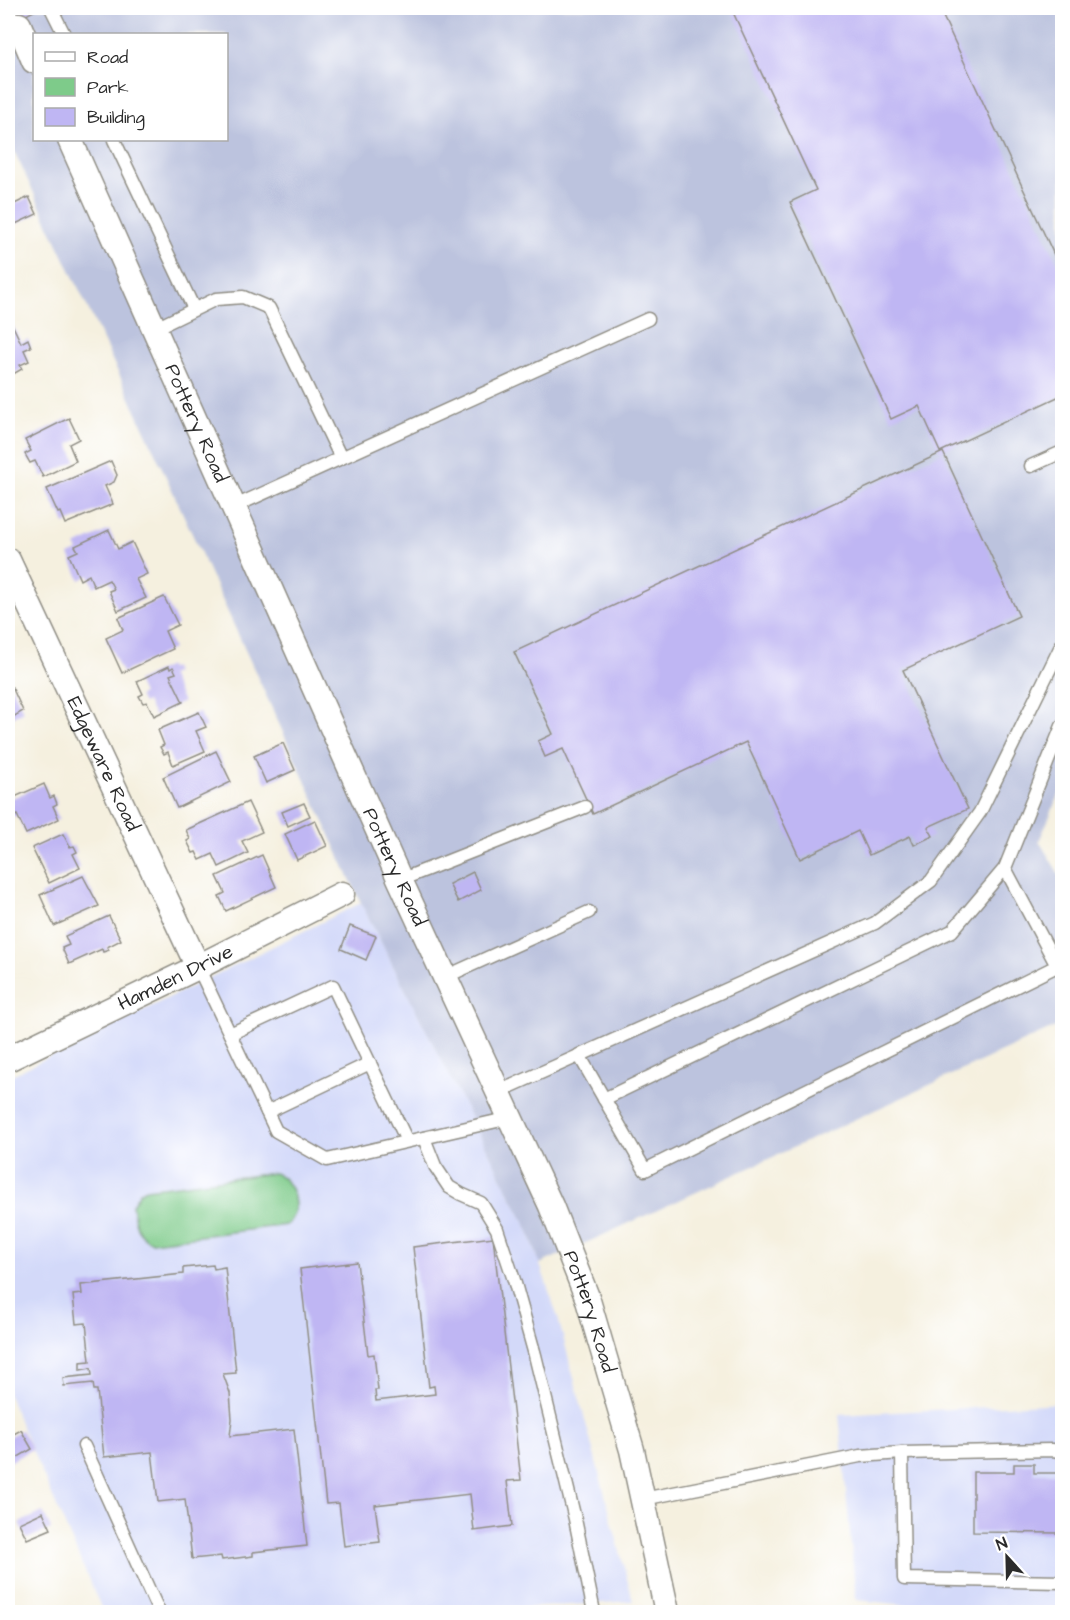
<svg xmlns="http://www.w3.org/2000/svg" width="1070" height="1620" viewBox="0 0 1070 1620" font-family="'Architects Daughter',sans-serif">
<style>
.built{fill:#d3d9f9}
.industrial{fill:#bcc3de;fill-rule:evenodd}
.green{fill:#7ecb8a;stroke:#547b5a;stroke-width:1.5}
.building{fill:#bfb6f3}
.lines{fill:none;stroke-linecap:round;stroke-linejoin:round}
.lane-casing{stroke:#908e85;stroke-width:15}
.street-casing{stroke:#908e85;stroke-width:27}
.lane{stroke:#fff;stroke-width:12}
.street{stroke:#fff;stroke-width:24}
.labels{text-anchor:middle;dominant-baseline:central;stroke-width:6;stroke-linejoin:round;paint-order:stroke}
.street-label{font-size:20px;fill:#2b2b2b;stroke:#fff}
</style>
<rect width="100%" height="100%" fill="#fff"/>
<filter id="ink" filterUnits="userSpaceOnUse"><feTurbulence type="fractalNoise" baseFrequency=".0167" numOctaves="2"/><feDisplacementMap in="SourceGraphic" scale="12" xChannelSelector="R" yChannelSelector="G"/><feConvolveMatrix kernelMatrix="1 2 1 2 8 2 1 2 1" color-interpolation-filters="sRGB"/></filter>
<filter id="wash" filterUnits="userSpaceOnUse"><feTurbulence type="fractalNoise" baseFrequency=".008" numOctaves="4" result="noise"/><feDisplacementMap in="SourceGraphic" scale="24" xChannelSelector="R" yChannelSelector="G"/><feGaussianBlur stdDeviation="1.35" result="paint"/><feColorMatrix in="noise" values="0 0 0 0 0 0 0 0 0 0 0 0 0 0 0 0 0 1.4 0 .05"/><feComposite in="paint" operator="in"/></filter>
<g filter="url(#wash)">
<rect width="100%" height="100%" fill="#f5f0df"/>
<g class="built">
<polygon points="361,903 528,1229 558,1318 633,1601 460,1612 103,1612 8,1395 8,1077"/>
<polygon points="1062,1403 1062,1612 975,1612 856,1600 839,1415"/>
</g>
<path class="industrial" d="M8,8H1062V788L1039,841L1062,879V1024L540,1264L528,1229L361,903L124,385L8,138ZM34,34H226V140H34Z"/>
<path class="green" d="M274,1173C294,1180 303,1212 286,1225L152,1242C135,1235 135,1222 132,1205L140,1192L146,1189Z"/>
<g id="blocks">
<g class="building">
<polygon points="8,8 32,8 34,11 8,24"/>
<polygon points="731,8 939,8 1062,272 1062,395 940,452 919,406 891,419 790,202 816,190"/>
<polygon points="29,197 37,214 9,227 8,207"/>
<polygon points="8,301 13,312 8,315"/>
<polygon points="12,324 21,343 28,339 31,347 24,350 29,361 20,365 22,369 8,377 8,326"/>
<polygon points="69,418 79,439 69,444 76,461 43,477 35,461 30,463 25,454 31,451 25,440"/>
<polygon points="943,452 1019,616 903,670 968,809 928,827 933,836 914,845 910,836 869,855 858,831 800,859 746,742 593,814 563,749 545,757 538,741 553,734 514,652"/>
<polygon points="111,461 117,475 114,482 105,486 113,504 65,524 60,512 58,513 47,489"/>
<polygon points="109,530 118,549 132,542 147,574 136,579 146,598 118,611 109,591 114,589 109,580 94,587 89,575 80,580 69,555 78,551 75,546"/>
<polygon points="164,597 178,625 165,631 173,649 122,673 106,638 123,630 118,618"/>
<polygon points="169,666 170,669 173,667 176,673 170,675 183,702 154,716 147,702 143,703 139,696 143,694 137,681"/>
<polygon points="12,687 23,711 8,720 8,689"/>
<polygon points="199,712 206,727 196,731 205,751 173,765 168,752 164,754 160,747 164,745 158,730"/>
<polygon points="283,743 295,770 266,783 254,756"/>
<polygon points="216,751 231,782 177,808 163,777"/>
<polygon points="44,784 50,798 54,796 57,804 53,806 59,819 26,834 17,815 8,819 8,805 12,803 10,799"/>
<polygon points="248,802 262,832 242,841 248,853 219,867 213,854 200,860 196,852 193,853 187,841 190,839 186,830"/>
<polygon points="304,803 310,816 288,826 282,812"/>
<polygon points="315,820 327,846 297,860 285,834"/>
<polygon points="63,834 70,847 74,846 77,852 73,854 80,868 49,883 32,848"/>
<polygon points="262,855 276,887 226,911 219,896 225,893 217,876"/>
<polygon points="473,872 481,890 458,902 449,884"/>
<polygon points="83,876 99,906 54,926 40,895"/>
<polygon points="109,916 121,940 107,947 109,950 103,952 102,949 69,964 62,948 69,945 65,936"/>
<polygon points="350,926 376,936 366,960 341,949"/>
<polygon points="493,1237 521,1480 507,1481 512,1526 474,1531 470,1494 375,1505 380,1542 344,1546 339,1503 326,1504 300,1269 357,1262 368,1355 374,1354 378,1390 375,1390 376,1401 435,1394 434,1386 429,1387 413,1247"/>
<polygon points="213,1265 214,1269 225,1267 236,1373 223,1374 230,1393 232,1419 230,1436 294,1429 307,1546 253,1552 253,1556 222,1560 221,1556 192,1559 185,1499 158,1502 152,1452 104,1457 97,1390 94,1390 93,1383 64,1386 63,1378 92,1375 91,1368 80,1370 80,1362 90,1361 86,1323 76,1324 73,1295 82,1294 81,1285 183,1274 183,1268"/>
<polygon points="21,1430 32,1449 8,1463 8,1437"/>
<polygon points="1014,1464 1034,1464 1034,1473 1062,1473 1062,1533 973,1532 973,1472 1014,1472"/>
<polygon points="43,1512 51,1529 27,1539 19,1523"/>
</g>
</g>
</g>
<g filter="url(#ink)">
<use href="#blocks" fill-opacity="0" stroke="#908e85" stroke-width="1.5"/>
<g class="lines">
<defs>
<g id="lane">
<polyline points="51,8 64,34"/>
<polyline points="114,140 194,309"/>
<polyline points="154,329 216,299 243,297 269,308 341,458"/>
<polyline points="1031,466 1062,452"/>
<polyline points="233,507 648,319"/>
<polyline points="400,880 585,807"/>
<polyline points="198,967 276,1131 327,1160 510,1118"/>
<polyline points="445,977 589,912"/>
<polyline points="230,1034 333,986 407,1141"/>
<polyline points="579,1055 645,1170 1057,966 1005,868 1062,726"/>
<polyline points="498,1092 875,923 931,881 980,812 1062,644"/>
<polyline points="604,1099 952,931 1005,868"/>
<polyline points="267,1112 370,1063"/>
<polyline points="424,1138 435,1166 449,1187 461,1194 481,1203 497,1229 514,1280 535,1355 575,1519 594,1612"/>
<polyline points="84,1446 159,1612"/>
<polyline points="902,1453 904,1579 1062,1582"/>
<polyline points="643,1499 860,1456 902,1453 1053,1450 1062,1452"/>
</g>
<g id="street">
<polyline points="19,25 34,61"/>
<path id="s1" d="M70,140L400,880L551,1206L587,1297L632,1450L667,1612"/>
<path id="s2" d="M8,560L198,967"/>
<path id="s3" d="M8,1059L198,967L342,894"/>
</g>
</defs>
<use href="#lane" class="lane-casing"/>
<use href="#street" class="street-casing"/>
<use href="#lane" class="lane"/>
<use href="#street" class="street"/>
</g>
</g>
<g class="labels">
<g class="street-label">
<text stroke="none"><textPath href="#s1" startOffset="310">Pottery Road</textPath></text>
<text stroke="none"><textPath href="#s2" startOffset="225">Edgeware Road</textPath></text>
<text stroke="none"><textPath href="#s1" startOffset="796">Pottery Road</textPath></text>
<text stroke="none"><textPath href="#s3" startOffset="186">Hamden Drive</textPath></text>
<text stroke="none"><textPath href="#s1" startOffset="1282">Pottery Road</textPath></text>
</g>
</g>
<rect width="1070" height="1620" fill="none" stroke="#fff" stroke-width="30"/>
<rect x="33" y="33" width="195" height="108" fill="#ffffff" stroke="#aaaaaa" stroke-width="1.5"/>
<rect x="45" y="52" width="30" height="9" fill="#ffffff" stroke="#aaaaaa" stroke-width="1.5"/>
<text x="87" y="63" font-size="18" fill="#2b2b2b">Road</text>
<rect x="45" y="78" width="30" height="18" fill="#7ecb8a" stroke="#aaaaaa" stroke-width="1.5"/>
<text x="87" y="93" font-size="18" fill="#2b2b2b">Park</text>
<rect x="45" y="108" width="30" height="18" fill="#bfb6f3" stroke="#aaaaaa" stroke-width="1.5"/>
<text x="87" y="123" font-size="18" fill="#2b2b2b">Building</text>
<g transform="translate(1007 1557) rotate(338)" stroke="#ffffff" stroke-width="4.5" paint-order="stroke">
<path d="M0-4.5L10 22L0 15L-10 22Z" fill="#2b2b2b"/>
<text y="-9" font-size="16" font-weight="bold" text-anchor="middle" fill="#2b2b2b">N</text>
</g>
</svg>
